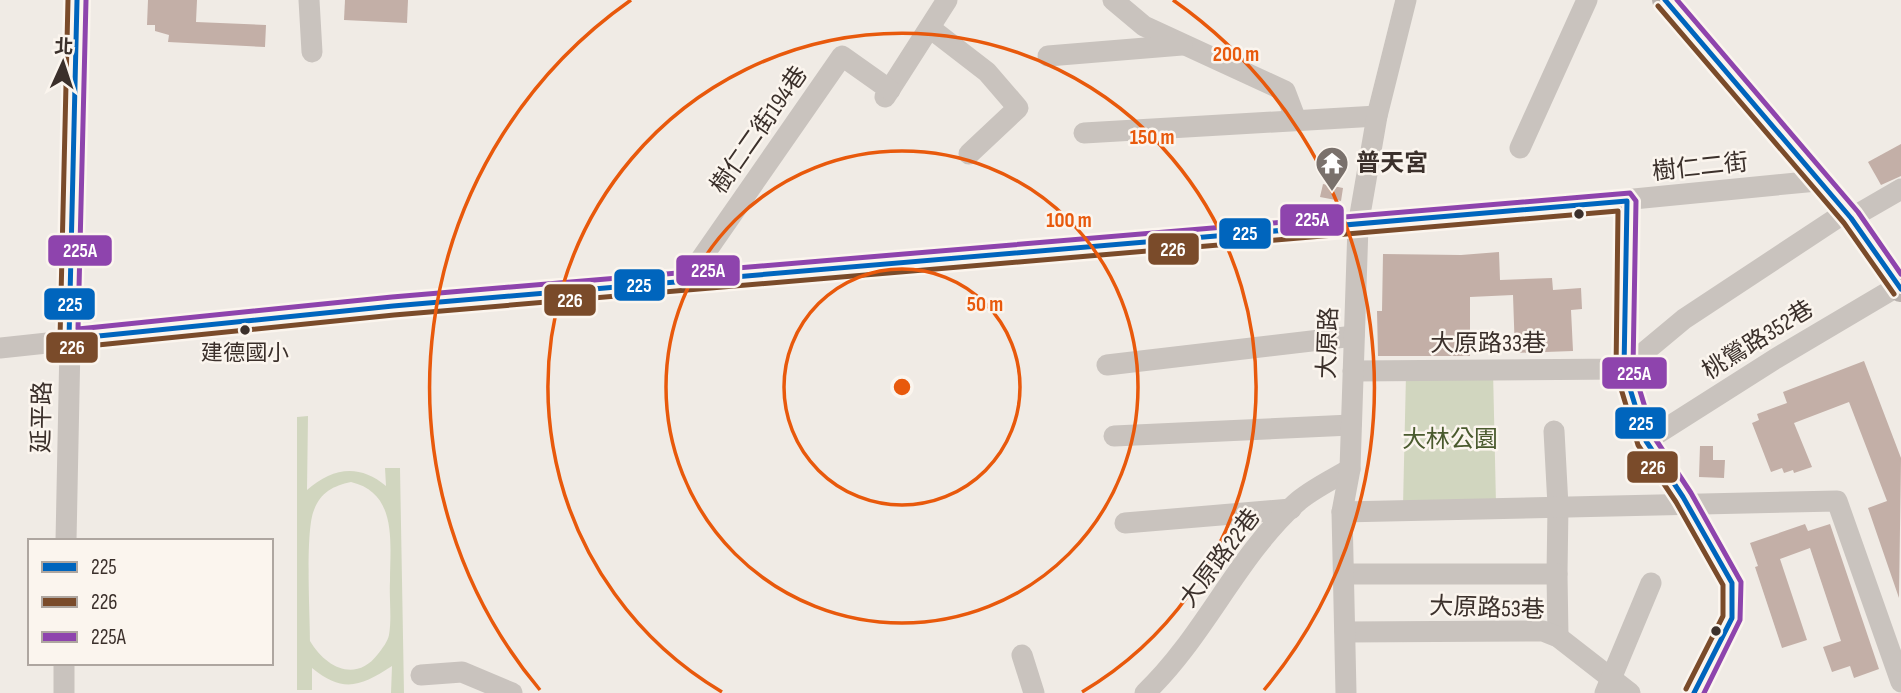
<svg xmlns="http://www.w3.org/2000/svg" width="1901" height="693" viewBox="0 0 1901 693" font-family="'Sofia Sans Condensed','Noto Sans TC',sans-serif">
<style>
.green{fill:#d1d6bf;fill-rule:evenodd}
.building{fill:#c3afa7}
.lines{fill:none;stroke-linecap:round;stroke-linejoin:round}
.minor{stroke:#c9c3be;stroke-width:21}
.major{stroke:#b8b1ad;stroke-width:26}
.bus-1-casing{stroke:#fbf5ee;stroke-width:10}
.bus-2-casing{stroke:#fbf5ee;stroke-width:10}
.bus-3-casing{stroke:#fbf5ee;stroke-width:10}
.bus-1{stroke:#0065bd;stroke-width:5}
.bus-2{stroke:#7a4b2a;stroke-width:5}
.bus-3{stroke:#8e44ad;stroke-width:5}
.ring{fill:none;stroke:#e8590c;stroke-width:3.5}
.bus-dot{fill:#3b302b;stroke:#fbf5ee;stroke-width:2.5}
.labels{text-anchor:middle;dominant-baseline:central;stroke-width:5;stroke-linejoin:round;paint-order:stroke}
.bus-label{font-size:22px;fill:#3b302b;stroke:#fbf5ee}
.street-label{font-size:24px;fill:#3b302b;stroke:#fbf5ee}
.poi-label{font-size:24px;font-weight:bold;fill:#3b302b;stroke:#fbf5ee;text-anchor:start}
.park-label{font-size:24px;fill:#4a5a2e;stroke:#fbf5ee}
.centre{fill:#e8590c;stroke:#fbf5ee;stroke-width:3.5}
.ring-label{font-size:21px;text-anchor:middle;font-weight:bold;fill:#e8590c;stroke:#fbf5ee;stroke-width:5;stroke-linejoin:round;paint-order:stroke}
.line-badge{stroke:#fbf5ee;stroke-width:2.5}
.badge-label{font-size:19px;text-anchor:middle;font-weight:bold;fill:#fff}
</style>
<rect width="100%" height="100%" fill="#f0ebe5"/>
<g class="green">
<polygon points="1493,370 1496,504 1403,506 1406,374"/>
<path d="M308,416L307,490C332,468 359,463 386,486L385,468H400L404,693H391L392,666C360,687 343,693 312,668V690H297V417ZM351,482C398,493 390,543 390,581C389,598 392,618 389,635C388,641 382,649 378,654C356,683 326,668 310,641C310,614 305,531 314,510C321,492 333,486 351,482Z"/>
</g>
<g class="building">
<polygon points="148,0 197,0 196,22 266,25 265,47 168,42 169,35 155,31 155,25 147,25"/>
<polygon points="345,0 408,0 407,23 344,20"/>
<polygon points="1901,144 1901,176 1881,185 1868,162"/>
<polygon points="1323,184 1343,188 1341,201 1320,197"/>
<polygon points="1499,252 1500,280 1552,278 1553,290 1581,288 1582,309 1571,310 1573,351 1515,353 1513,295 1470,297 1470,356 1378,356 1377,311 1382,311 1383,254 1461,255"/>
<polygon points="1864,361 1901,458 1899,598 1868,508 1887,501 1849,402 1794,423 1812,467 1794,473 1793,470 1784,473 1782,468 1771,472 1752,423 1759,420 1757,414 1787,403 1783,392"/>
<polygon points="1700,446 1713,446 1713,460 1725,460 1724,478 1699,477"/>
<polygon points="1805,524 1808,531 1830,524 1879,669 1854,678 1850,666 1832,672 1823,647 1841,641 1810,548 1780,559 1807,640 1782,648 1755,567 1758,566 1750,543"/>
</g>
<g class="lines">
<g class="minor">
<polyline points="309,0 312,52"/>
<polyline points="1113,0 1144,26 1285,91 1296,120"/>
<polyline points="930,28 987,72 1018,108 969,154"/>
<polyline points="1048,56 1182,45"/>
<polyline points="885,97 947,0"/>
<polyline points="1084,133 1377,116"/>
<polyline points="1520,148 1587,0"/>
<polyline points="1627,201 1624,369 1646,441 1683,497 1732,583 1732,618 1694,693"/>
<polyline points="1851,218 1901,189"/>
<polyline points="685,282 842,56 890,90"/>
<polyline points="0,348 393,306 1358,226 1817,181"/>
<polyline points="1107,365 1354,336"/>
<polyline points="1353,371 1624,369 1684,319 1846,212"/>
<polyline points="1554,431 1558,506 1557,574"/>
<polyline points="1114,436 1351,425"/>
<polyline points="1646,441 1775,359 1900,285"/>
<polyline points="1342,512 1837,501 1901,682"/>
<polyline points="1125,523 1291,509"/>
<polyline points="66,541 77,0"/>
<polyline points="1346,574 1557,574 1558,637"/>
<polyline points="1345,632 1543,631 1558,637 1630,693"/>
<polyline points="1022,655 1034,693"/>
<polyline points="421,675 462,672 512,693"/>
<polyline points="64,693 64,663"/>
<path d="M1145,693C1204,637 1236,558 1295,504C1310,490 1332,480 1350,469"/>
<polyline points="1346,693 1342,512 1350,469 1358,226 1377,116 1406,0"/>
<polyline points="1605,693 1651,583"/>
</g>
<polyline class="major" points="1665,0 1851,218 1901,289"/>
<defs>
<g id="bus-1">
<polyline points="77,0 69,339 393,306 1627,201 1624,369 1646,441 1683,497 1732,583 1732,618 1694,693"/>
<polyline points="1665,0 1851,218 1901,289"/>
</g>
<g id="bus-2">
<polyline points="68,0 60,339 68,348 394,315 1618,211 1616,372 1638,445 1676,502 1723,585 1723,616 1686,689"/>
<polyline points="1658,6 1844,223 1894,294"/>
</g>
<g id="bus-3">
<polyline points="86,0 78,329 392,297 1630,193 1636,201 1633,368 1654,437 1691,493 1741,582 1740,620 1704,693"/>
<polyline points="1677,0 1858,212 1901,274"/>
</g>
</defs>
<use href="#bus-1" class="bus-1-casing"/>
<use href="#bus-2" class="bus-2-casing"/>
<use href="#bus-3" class="bus-3-casing"/>
<use href="#bus-1" class="bus-1"/>
<use href="#bus-2" class="bus-2"/>
<use href="#bus-3" class="bus-3"/>
</g>
<g class="ring">
<circle cx="902" cy="387" r="118"/>
<circle cx="902" cy="387" r="236"/>
<path d="M722 692A354 354 0 1 1 1082 692"/>
<path d="M540 690A472 472 0 0 1 631 0M1173 0A472 472 0 0 1 1264 690"/>
</g>
<defs>
<symbol id="temple-pin" viewBox="-11 -11 22 30"><path d="M0 17L-7.5 6A9.5 9.5 0 1 1 7.5 6Z" fill="#7a716c" stroke="#fbf5ee"/><path d="M0-6L5-2H3V0L6.5 2.5H4V6H1.5V3h-3V6H-4V2.5H-6.5L-3 0V-2H-5Z" fill="#fff"/></symbol>
</defs>
<g fill-rule="evenodd">
<use href="#temple-pin" x="1313" y="144" width="38" height="52"/>
</g>
<g class="bus-dot">
<circle cx="1579" cy="214" r="6"/>
<circle cx="245" cy="330" r="6"/>
<circle cx="1716" cy="631" r="6"/>
</g>
<g class="labels">
<g class="bus-label">
<text x="245" y="353">建德國小</text>
</g>
<g class="street-label">
<text transform="translate(759 130) rotate(-55)">樹仁二街194巷</text>
<text transform="translate(1700 167) rotate(-6)">樹仁二街</text>
<text transform="translate(1758 340) rotate(-32)">桃鶯路352巷</text>
<text transform="translate(1328 343) rotate(-88)">大原路</text>
<text x="1488" y="343">大原路33巷</text>
<text transform="translate(42 417) rotate(-89)">延平路</text>
<text transform="translate(1220 558) rotate(-53)">大原路22巷</text>
<text transform="translate(1487 608) rotate(2)">大原路53巷</text>
</g>
<g class="poi-label">
<text x="1356" y="163">普天宮</text>
</g>
<g class="park-label">
<text x="1450" y="439">大林公園</text>
</g>
</g>
<circle cx="902" cy="387" r="10" class="centre"/>
<g class="ring-label">
<text x="1236" y="61">200 m</text>
<text x="1152" y="144">150 m</text>
<text x="1069" y="227">100 m</text>
<text x="985" y="311">50 m</text>
</g>
<g class="line-badge">
<rect x="1279" y="203" width="66" height="34" rx="7" fill="#8e44ad"/>
<rect x="1218" y="217" width="54" height="33" rx="7" fill="#0065bd"/>
<rect x="1147" y="232" width="53" height="34" rx="7" fill="#7a4b2a"/>
<rect x="47" y="234" width="66" height="33" rx="7" fill="#8e44ad"/>
<rect x="675" y="254" width="66" height="33" rx="7" fill="#8e44ad"/>
<rect x="613" y="268" width="53" height="34" rx="7" fill="#0065bd"/>
<rect x="543" y="283" width="54" height="34" rx="7" fill="#7a4b2a"/>
<rect x="43" y="287" width="53" height="34" rx="7" fill="#0065bd"/>
<rect x="45" y="331" width="54" height="33" rx="7" fill="#7a4b2a"/>
<rect x="1601" y="356" width="67" height="34" rx="7" fill="#8e44ad"/>
<rect x="1614" y="406" width="53" height="34" rx="7" fill="#0065bd"/>
<rect x="1626" y="450" width="53" height="34" rx="7" fill="#7a4b2a"/>
</g>
<g class="badge-label">
<text x="1312" y="226">225A</text>
<text x="1245" y="240">225</text>
<text x="1173" y="256">226</text>
<text x="80" y="257">225A</text>
<text x="708" y="277">225A</text>
<text x="639" y="292">225</text>
<text x="570" y="307">226</text>
<text x="70" y="311">225</text>
<text x="72" y="354">226</text>
<text x="1634" y="380">225A</text>
<text x="1641" y="430">225</text>
<text x="1653" y="474">226</text>
</g>
<rect x="28" y="539" width="245" height="126" fill="#fbf5ee" stroke="#aea6a0" stroke-width="2"/>
<rect x="42" y="562" width="35" height="10" fill="#0065bd" stroke="#aea6a0" stroke-width="2"/>
<text x="91" y="574" font-size="21" fill="#3b302b">225</text>
<rect x="42" y="597" width="35" height="10" fill="#7a4b2a" stroke="#aea6a0" stroke-width="2"/>
<text x="91" y="609" font-size="21" fill="#3b302b">226</text>
<rect x="42" y="632" width="35" height="10" fill="#8e44ad" stroke="#aea6a0" stroke-width="2"/>
<text x="91" y="644" font-size="21" fill="#3b302b">225A</text>
<g transform="translate(63 63) rotate(3)" stroke="#fbf5ee" stroke-width="5" paint-order="stroke">
<path d="M0-5L12 26L0 18L-12 26Z" fill="#3b302b"/>
<text y="-10" font-size="19" font-weight="bold" text-anchor="middle" fill="#3b302b">北</text>
</g>
</svg>
